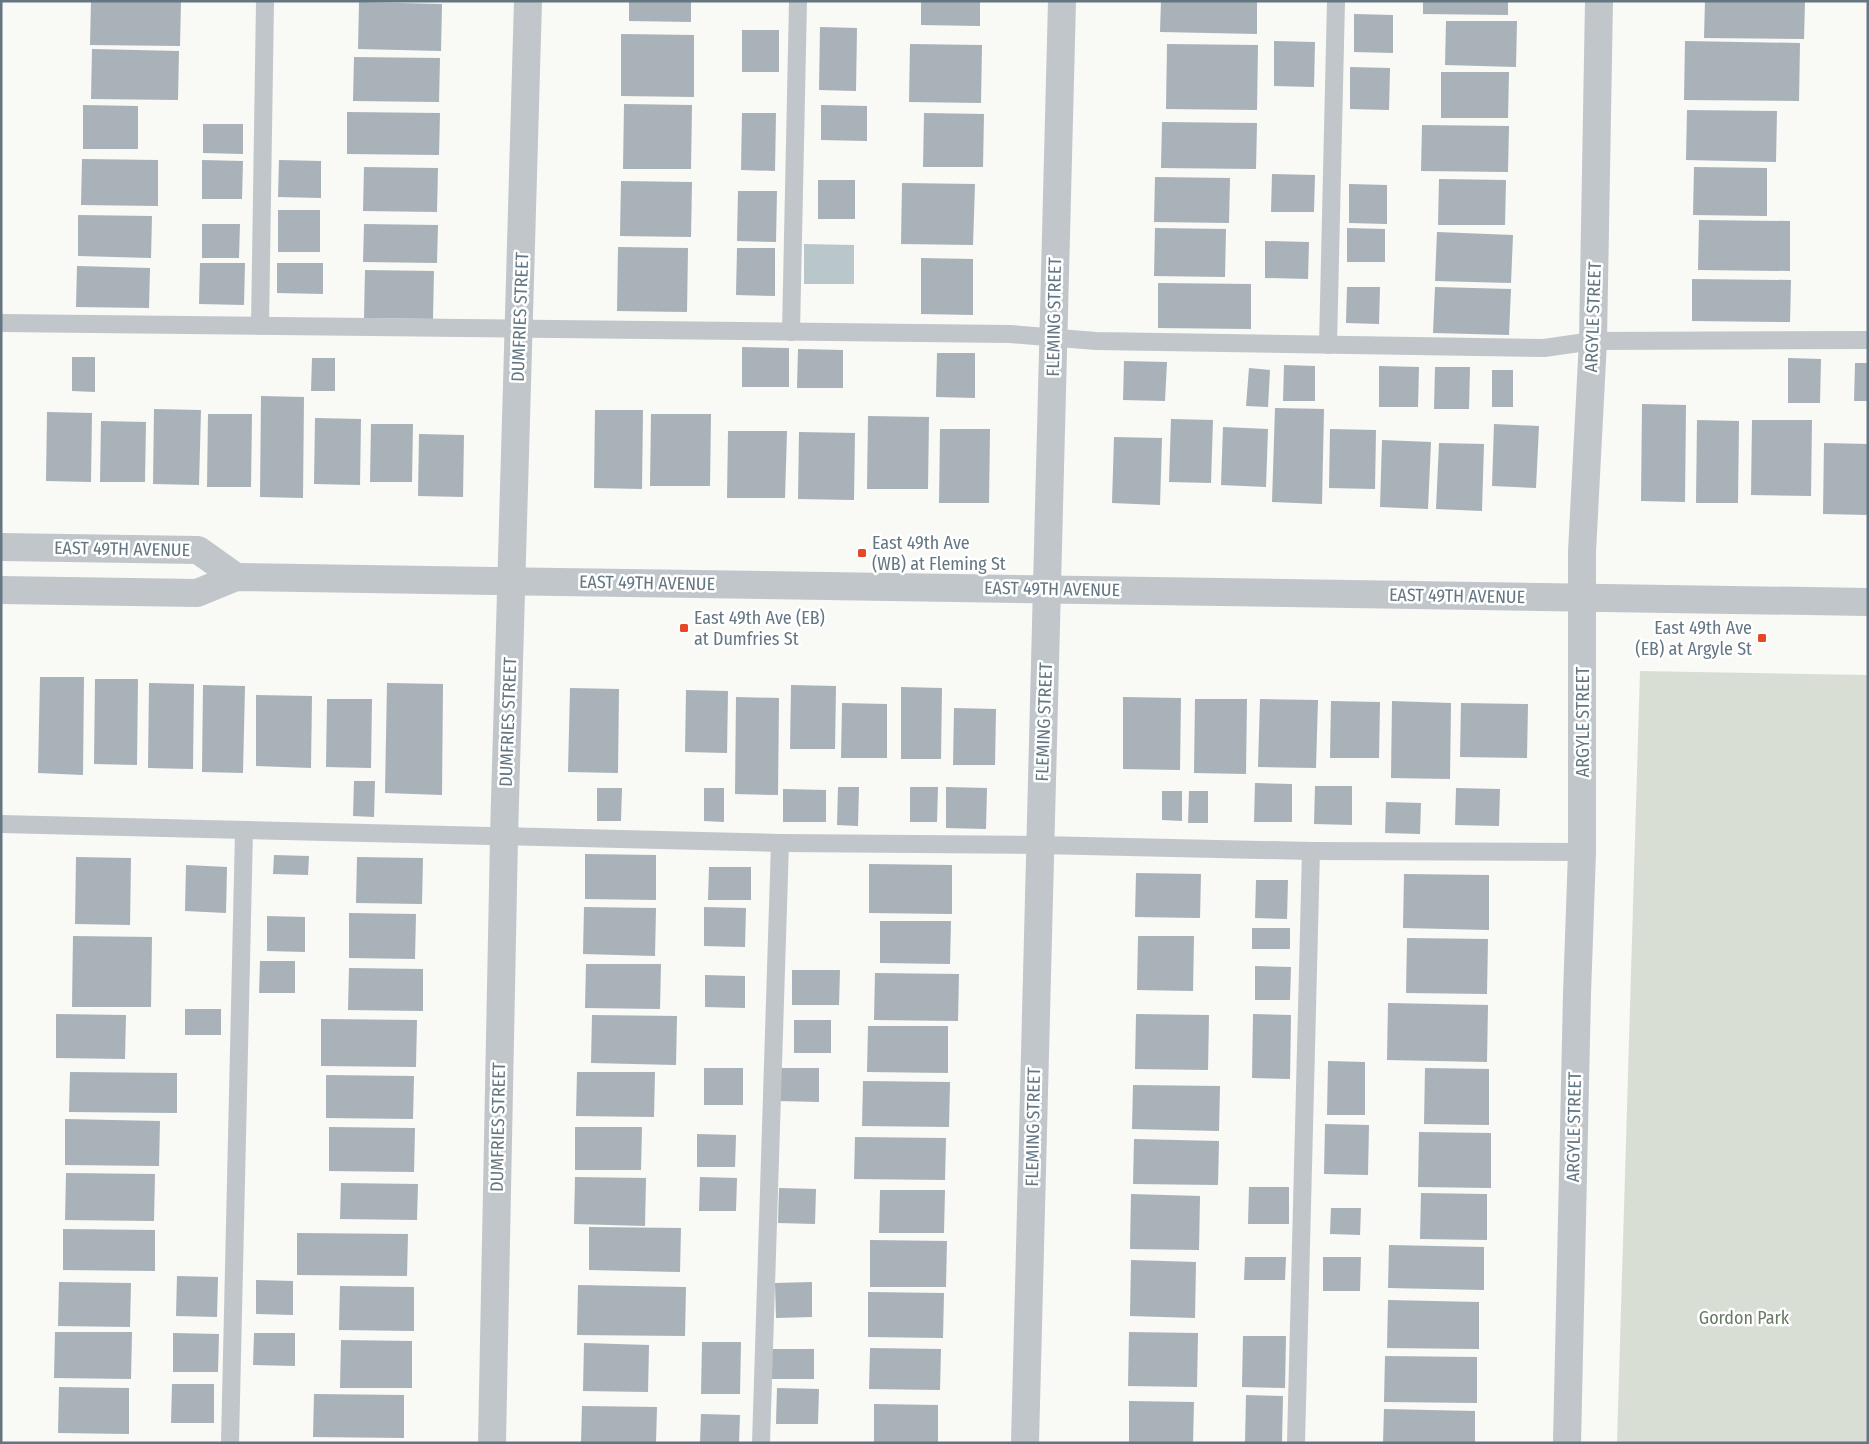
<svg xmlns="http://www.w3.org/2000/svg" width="1869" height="1444" viewBox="0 0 1869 1444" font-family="'Fira Sans Condensed',sans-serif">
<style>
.green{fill:#d9ded5}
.water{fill:#b9c7ca}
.building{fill:#a8b2b8}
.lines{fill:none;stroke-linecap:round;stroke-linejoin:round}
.service{stroke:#c1c6ca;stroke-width:18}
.minor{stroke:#c1c6ca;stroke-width:28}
.tertiary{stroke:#c1c6ca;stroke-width:28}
.poi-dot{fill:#e74727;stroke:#fff;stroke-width:2}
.labels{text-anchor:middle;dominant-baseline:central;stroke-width:5;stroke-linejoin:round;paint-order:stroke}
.street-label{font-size:18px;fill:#637682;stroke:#fff}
.poi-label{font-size:18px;fill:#637682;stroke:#fff;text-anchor:start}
.park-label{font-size:18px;fill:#687a62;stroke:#fff}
</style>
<rect width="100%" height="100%" fill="#f9f9f6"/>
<polygon class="green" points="1640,671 1868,675 1868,1443 1617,1443"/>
<polygon class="water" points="804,244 854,245 854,284 804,284"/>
<g class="building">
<polygon points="91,1 181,1 180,46 90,45"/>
<polygon points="629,1 691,1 691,22 629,21"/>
<polygon points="921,1 980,1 980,26 921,25"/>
<polygon points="1161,1 1257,1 1257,34 1160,32"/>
<polygon points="1423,1 1508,1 1508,15 1423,14"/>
<polygon points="1705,1 1805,1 1804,39 1704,38"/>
<polygon points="359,2 442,4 441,51 358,49"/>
<polygon points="1354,14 1393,15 1393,53 1354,52"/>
<polygon points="1446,21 1517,21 1516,67 1445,65"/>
<polygon points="820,27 857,28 856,91 819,90"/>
<rect x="742" y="30" width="37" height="42"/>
<polygon points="621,34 694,35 694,97 621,96"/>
<polygon points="1274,41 1315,42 1314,87 1274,86"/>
<polygon points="1685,41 1800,43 1799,101 1684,100"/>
<polygon points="910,44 982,45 981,103 909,102"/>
<polygon points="1167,44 1258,45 1257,110 1166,109"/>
<polygon points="92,49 179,51 178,100 91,99"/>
<polygon points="354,57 440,58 439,102 353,101"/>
<polygon points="1350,67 1390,68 1389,110 1350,109"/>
<polygon points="1441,72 1509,72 1508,118 1441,118"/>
<polygon points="624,104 692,105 691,169 623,169"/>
<polygon points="83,105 138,106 138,149 83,149"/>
<polygon points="821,105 867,106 867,141 821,140"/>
<polygon points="1687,110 1777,111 1776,162 1686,160"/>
<polygon points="347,112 440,113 439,155 347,154"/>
<polygon points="742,113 776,113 775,171 741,170"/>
<polygon points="924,113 984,114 983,167 923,167"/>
<polygon points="1162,122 1257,123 1256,169 1161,168"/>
<polygon points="203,124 243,124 243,154 203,153"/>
<polygon points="1422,125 1509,126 1508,172 1421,171"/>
<polygon points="82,159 158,160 158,206 81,205"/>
<polygon points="202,160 243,161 242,199 202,199"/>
<polygon points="279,160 321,161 321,198 278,197"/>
<polygon points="364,167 438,168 437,212 363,211"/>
<polygon points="1694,167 1767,168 1767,216 1693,215"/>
<polygon points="1272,174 1315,175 1314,212 1271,212"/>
<polygon points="1155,177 1230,178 1229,223 1154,222"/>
<polygon points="1439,179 1506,180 1505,225 1438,225"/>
<rect x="818" y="180" width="37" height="39"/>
<polygon points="621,181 692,182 691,237 620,236"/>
<polygon points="902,183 975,184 973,245 901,244"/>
<polygon points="1349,184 1387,185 1387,224 1349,223"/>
<polygon points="738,191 777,191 776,242 737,241"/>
<rect x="278" y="210" width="42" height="42"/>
<polygon points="78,215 152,216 151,258 78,256"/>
<polygon points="1699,220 1790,221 1790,271 1698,270"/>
<polygon points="202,224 240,224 239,258 202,258"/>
<polygon points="364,224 438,225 437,263 363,262"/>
<polygon points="1155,228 1226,229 1225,277 1154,276"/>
<polygon points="1347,228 1385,229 1385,262 1347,262"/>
<polygon points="1437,232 1513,235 1511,283 1435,281"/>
<polygon points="1265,241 1309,242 1308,279 1265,278"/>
<polygon points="618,247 688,248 687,312 617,311"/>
<polygon points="737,248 775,248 775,296 736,295"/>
<polygon points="921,258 973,259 973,315 921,314"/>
<polygon points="200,263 245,263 244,305 199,304"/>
<polygon points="277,263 323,263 323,294 277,293"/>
<polygon points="77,266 150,268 149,308 76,307"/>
<polygon points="365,270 434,271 433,319 364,318"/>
<polygon points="1692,279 1791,280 1790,322 1692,321"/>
<polygon points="1158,283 1251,284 1251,329 1158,328"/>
<polygon points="1347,287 1380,287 1379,324 1346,323"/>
<polygon points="1435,287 1511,289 1509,335 1433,333"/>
<polygon points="742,347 789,348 789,387 742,387"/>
<polygon points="798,349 843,350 843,388 797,388"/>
<polygon points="937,353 975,353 975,398 936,397"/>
<polygon points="72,357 95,357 95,392 72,391"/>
<polygon points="312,358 335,358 335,391 311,391"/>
<polygon points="1788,358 1821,359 1820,403 1788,403"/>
<polygon points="1124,361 1167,362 1165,401 1123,400"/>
<polygon points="1855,363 1868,363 1868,401 1854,401"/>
<polygon points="1284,365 1315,366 1315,401 1283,401"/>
<polygon points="1379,366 1419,367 1418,407 1379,407"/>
<polygon points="1435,367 1470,367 1469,409 1434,409"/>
<polygon points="1249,368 1270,370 1268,407 1246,406"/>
<rect x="1492" y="370" width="21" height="37"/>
<polygon points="261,396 304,397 303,498 260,497"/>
<polygon points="1642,404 1686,405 1685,502 1641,501"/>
<polygon points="1275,408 1324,409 1322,504 1272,502"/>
<polygon points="154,409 201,410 199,485 153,484"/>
<polygon points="595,410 643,410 642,489 594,488"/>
<polygon points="47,412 92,413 91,482 46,481"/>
<polygon points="208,414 252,414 251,487 207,487"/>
<polygon points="651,414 711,414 710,486 650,486"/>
<polygon points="868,416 929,417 928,489 867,489"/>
<polygon points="315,418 361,419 360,485 314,484"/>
<polygon points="1171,419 1213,420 1211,483 1169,482"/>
<polygon points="1697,420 1739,421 1738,503 1696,503"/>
<polygon points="1752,420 1812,420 1811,496 1751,495"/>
<polygon points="101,421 146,422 145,482 100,482"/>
<polygon points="371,424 413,424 412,482 370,482"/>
<polygon points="1494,424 1539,426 1536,488 1492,486"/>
<polygon points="1223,427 1268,429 1266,487 1221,485"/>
<polygon points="940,429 990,429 989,503 939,503"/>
<polygon points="1330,429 1376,430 1375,489 1329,488"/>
<polygon points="728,431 787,431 785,498 727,498"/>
<polygon points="799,432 855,433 854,500 798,499"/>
<polygon points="419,434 464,435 463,497 418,496"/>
<polygon points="1114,437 1162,438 1160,505 1112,503"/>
<polygon points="1382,440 1431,442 1428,509 1380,507"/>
<polygon points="1439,443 1484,444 1482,511 1436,509"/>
<polygon points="1824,443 1868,444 1868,515 1823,514"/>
<polygon points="40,677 84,677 83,775 38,773"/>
<polygon points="95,679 138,679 137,765 94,764"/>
<polygon points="149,683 194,684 193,769 148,768"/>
<polygon points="387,683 443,684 442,795 385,793"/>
<polygon points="203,685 245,686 243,773 202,772"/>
<polygon points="791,685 836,686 835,749 790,749"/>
<polygon points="901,687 942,688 941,759 901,759"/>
<polygon points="570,688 619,689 618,773 568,772"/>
<polygon points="686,690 728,691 727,753 685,752"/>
<polygon points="256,695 312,696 311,768 256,766"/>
<polygon points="736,697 779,698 778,795 735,794"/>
<polygon points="1123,697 1181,698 1180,770 1123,769"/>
<polygon points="327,699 372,699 371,768 326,767"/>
<polygon points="1195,699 1247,699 1246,774 1194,773"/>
<polygon points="1260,699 1318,700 1316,768 1258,767"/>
<polygon points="1331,701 1380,702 1379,758 1330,758"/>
<polygon points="1392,701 1451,703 1450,779 1391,778"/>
<polygon points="842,703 887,704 887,758 841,758"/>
<polygon points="1461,703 1528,704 1527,758 1460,757"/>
<polygon points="954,708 996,709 995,765 953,765"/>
<polygon points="354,781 375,781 374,817 353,816"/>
<polygon points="1255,783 1292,784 1292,822 1254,822"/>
<polygon points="1315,786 1352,786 1352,825 1314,824"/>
<polygon points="838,787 859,787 858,826 837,825"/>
<polygon points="910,787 938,787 937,822 910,822"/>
<polygon points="946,787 987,788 986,829 946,828"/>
<polygon points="597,788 622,788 621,821 597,821"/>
<polygon points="704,788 724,788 724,822 704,821"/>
<polygon points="1456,788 1500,789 1499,826 1455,825"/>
<polygon points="783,789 826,790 826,822 783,822"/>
<polygon points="1162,791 1182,791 1182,821 1162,820"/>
<polygon points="1189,791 1208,791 1208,823 1188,823"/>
<polygon points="1386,802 1421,803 1420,834 1385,833"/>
<polygon points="585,854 656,855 656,900 585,899"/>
<polygon points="274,855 309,856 308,875 273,874"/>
<polygon points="76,857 131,858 130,925 75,924"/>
<polygon points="357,857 423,858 422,904 356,903"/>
<polygon points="869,864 952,865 952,914 869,913"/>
<polygon points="186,865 227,867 226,913 185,911"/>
<polygon points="709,867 751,867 751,900 708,900"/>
<polygon points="1136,873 1201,874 1200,918 1135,917"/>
<polygon points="1404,874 1489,875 1489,930 1403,928"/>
<polygon points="1256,880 1288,880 1287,919 1255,918"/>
<polygon points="584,907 656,908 655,956 583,954"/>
<polygon points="704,907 746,908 745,947 704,946"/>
<polygon points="349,913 416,914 415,959 349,958"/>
<polygon points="267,916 305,917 305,952 267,951"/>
<polygon points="880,921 951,921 950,964 880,963"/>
<rect x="1252" y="928" width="38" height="21"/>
<polygon points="73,936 152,937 151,1007 72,1007"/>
<polygon points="1138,936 1194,936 1193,991 1137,990"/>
<polygon points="1407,938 1488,939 1487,994 1406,993"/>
<polygon points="260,961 295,961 295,993 259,993"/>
<polygon points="586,964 661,964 660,1009 585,1008"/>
<polygon points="1255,966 1291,967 1290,1000 1255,1000"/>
<polygon points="349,968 423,969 423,1011 348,1010"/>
<polygon points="792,970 840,970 839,1005 792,1005"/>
<polygon points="875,973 959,974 958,1021 874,1020"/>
<polygon points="705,975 745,976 745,1008 705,1007"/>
<polygon points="1388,1003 1488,1005 1487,1062 1387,1060"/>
<rect x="185" y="1009" width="36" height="26"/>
<polygon points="56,1014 126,1015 125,1059 56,1058"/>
<polygon points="1136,1014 1209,1015 1208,1070 1135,1069"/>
<polygon points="1253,1014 1291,1015 1290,1079 1252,1078"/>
<polygon points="592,1015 677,1016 676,1065 591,1063"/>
<polygon points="321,1019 417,1020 416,1067 321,1066"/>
<rect x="794" y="1020" width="37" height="33"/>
<polygon points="868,1026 948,1026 948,1073 867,1072"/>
<polygon points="1328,1061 1365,1062 1365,1115 1327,1115"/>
<rect x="704" y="1068" width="39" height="37"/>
<polygon points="778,1068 819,1068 819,1102 778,1101"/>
<polygon points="1425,1068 1489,1069 1489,1125 1424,1124"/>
<polygon points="70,1072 177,1073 177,1113 69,1112"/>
<polygon points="577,1072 655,1072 654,1117 576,1116"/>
<polygon points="326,1075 414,1076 413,1119 326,1118"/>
<polygon points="863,1081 950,1082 949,1127 862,1126"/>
<polygon points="1133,1085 1220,1086 1219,1131 1132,1129"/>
<polygon points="65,1119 160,1121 159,1166 65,1165"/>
<polygon points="1325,1124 1369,1125 1368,1175 1324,1174"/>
<polygon points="329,1127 415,1128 414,1172 329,1171"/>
<polygon points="575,1127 642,1127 641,1170 575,1170"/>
<polygon points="1419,1132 1491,1133 1491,1188 1418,1187"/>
<polygon points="697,1134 736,1135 735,1167 697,1167"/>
<polygon points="855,1137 946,1138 945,1180 854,1179"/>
<polygon points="1134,1139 1219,1141 1218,1185 1133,1184"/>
<polygon points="66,1173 155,1174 154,1221 65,1220"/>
<polygon points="575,1177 646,1178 645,1226 574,1224"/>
<polygon points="700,1177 737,1178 736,1211 699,1211"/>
<polygon points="341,1183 418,1184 417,1220 340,1219"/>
<polygon points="1249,1187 1289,1187 1289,1224 1248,1224"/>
<polygon points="779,1188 816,1189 815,1224 778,1223"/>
<polygon points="880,1190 945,1190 944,1233 879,1233"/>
<polygon points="1421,1193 1487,1194 1487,1240 1420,1239"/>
<polygon points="1131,1194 1200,1196 1199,1250 1130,1249"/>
<polygon points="1331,1208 1361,1208 1360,1235 1330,1234"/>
<polygon points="589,1227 681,1228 680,1272 589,1270"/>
<polygon points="63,1229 155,1230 155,1271 63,1270"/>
<polygon points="297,1233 408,1234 407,1276 297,1275"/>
<polygon points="870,1240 947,1241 946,1287 870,1287"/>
<polygon points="1389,1245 1484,1247 1484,1290 1388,1288"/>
<polygon points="1245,1257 1286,1257 1285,1280 1244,1280"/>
<polygon points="1323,1257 1361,1257 1360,1291 1323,1291"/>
<polygon points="1131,1260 1196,1262 1195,1318 1130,1316"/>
<polygon points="177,1276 218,1277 217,1317 176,1316"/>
<polygon points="256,1280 293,1281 293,1315 256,1314"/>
<polygon points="59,1282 131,1283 130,1327 58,1326"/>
<polygon points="812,1282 812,1317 776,1318 775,1283"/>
<polygon points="578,1285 686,1287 685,1336 577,1335"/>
<polygon points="340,1286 414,1287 414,1331 339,1330"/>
<polygon points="868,1292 944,1293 943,1338 868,1337"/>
<polygon points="1388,1300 1479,1302 1479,1349 1387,1348"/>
<polygon points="55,1332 132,1332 131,1379 54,1378"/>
<polygon points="1129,1332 1198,1333 1197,1387 1128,1386"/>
<polygon points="173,1333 219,1334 218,1372 173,1372"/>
<polygon points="254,1333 295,1333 295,1366 253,1365"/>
<polygon points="1243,1336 1286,1336 1285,1388 1242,1387"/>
<polygon points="341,1340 412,1341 412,1388 340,1388"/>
<polygon points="702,1342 741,1342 740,1394 701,1394"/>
<polygon points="584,1343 649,1345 648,1392 583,1391"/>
<polygon points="870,1348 941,1349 940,1390 869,1389"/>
<rect x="772" y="1349" width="42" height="30"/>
<polygon points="1385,1356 1477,1357 1477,1403 1384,1402"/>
<polygon points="172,1384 214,1384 214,1423 171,1423"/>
<polygon points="59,1387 129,1388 129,1434 58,1433"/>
<polygon points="777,1388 819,1389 818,1424 776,1424"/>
<polygon points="314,1394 404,1395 404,1438 313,1437"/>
<polygon points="1246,1395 1283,1396 1282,1443 1245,1443"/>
<polygon points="1129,1401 1194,1402 1193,1443 1129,1443"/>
<polygon points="874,1404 938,1405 938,1443 874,1443"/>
<polygon points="582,1406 657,1407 656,1443 581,1443"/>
<polygon points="1384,1409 1475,1411 1475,1443 1383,1443"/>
<polygon points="701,1414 740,1415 739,1443 700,1443"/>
</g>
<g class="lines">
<g class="service">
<polyline points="1,323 1010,334 1096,341 1544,348 1593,341 1868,340"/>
<polyline points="260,326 265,1"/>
<polyline points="791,332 798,1"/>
<polyline points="1328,345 1336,1"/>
<polyline points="1,824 780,843 1040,845 1311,851 1582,852"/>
<polyline points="230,1443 244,831"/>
<polyline points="761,1443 780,843"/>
<polyline points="1296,1443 1311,851"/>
</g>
<g class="minor">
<polyline points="492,1443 504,836 528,1"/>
<polyline points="1025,1443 1062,1"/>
<polyline points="1567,1443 1577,994 1582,852 1582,552 1593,341 1599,1"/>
</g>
<g class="tertiary">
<polyline points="1,547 198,550 236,577"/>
<polyline points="1,590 197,593 236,577 1868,602"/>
</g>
</g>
<g class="poi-dot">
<rect x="857" y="548" width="10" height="10" rx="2.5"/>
<rect x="679" y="623" width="10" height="10" rx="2.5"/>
<rect x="1757" y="633" width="10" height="10" rx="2.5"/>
</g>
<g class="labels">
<g class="street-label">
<text transform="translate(520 317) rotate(-88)">DUMFRIES STREET</text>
<text transform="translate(1054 317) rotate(-89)">FLEMING STREET</text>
<text transform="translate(1593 317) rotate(-88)">ARGYLE STREET</text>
<text transform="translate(122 549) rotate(1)">EAST 49TH AVENUE</text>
<text transform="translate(647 583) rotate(1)">EAST 49TH AVENUE</text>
<text transform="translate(1052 589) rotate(1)">EAST 49TH AVENUE</text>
<text transform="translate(1457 596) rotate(1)">EAST 49TH AVENUE</text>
<text transform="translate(508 722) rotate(-88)">DUMFRIES STREET</text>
<text transform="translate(1044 722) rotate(-88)">FLEMING STREET</text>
<text transform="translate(1583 722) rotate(-90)">ARGYLE STREET</text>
<text transform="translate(498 1127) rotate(-89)">DUMFRIES STREET</text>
<text transform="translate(1033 1127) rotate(-89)">FLEMING STREET</text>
<text transform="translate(1574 1127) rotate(-89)">ARGYLE STREET</text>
</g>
<g class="poi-label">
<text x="872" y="543">East 49th Ave<tspan x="872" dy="21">(WB) at Fleming St</tspan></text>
<text x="694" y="618">East 49th Ave (EB)<tspan x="694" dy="21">at Dumfries St</tspan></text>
<text x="1752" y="628" text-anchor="end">East 49th Ave<tspan x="1752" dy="21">(EB) at Argyle St</tspan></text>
</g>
<g class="park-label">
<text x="1744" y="1318">Gordon Park</text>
</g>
</g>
<rect width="1869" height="1444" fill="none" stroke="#637682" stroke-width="5"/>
</svg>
